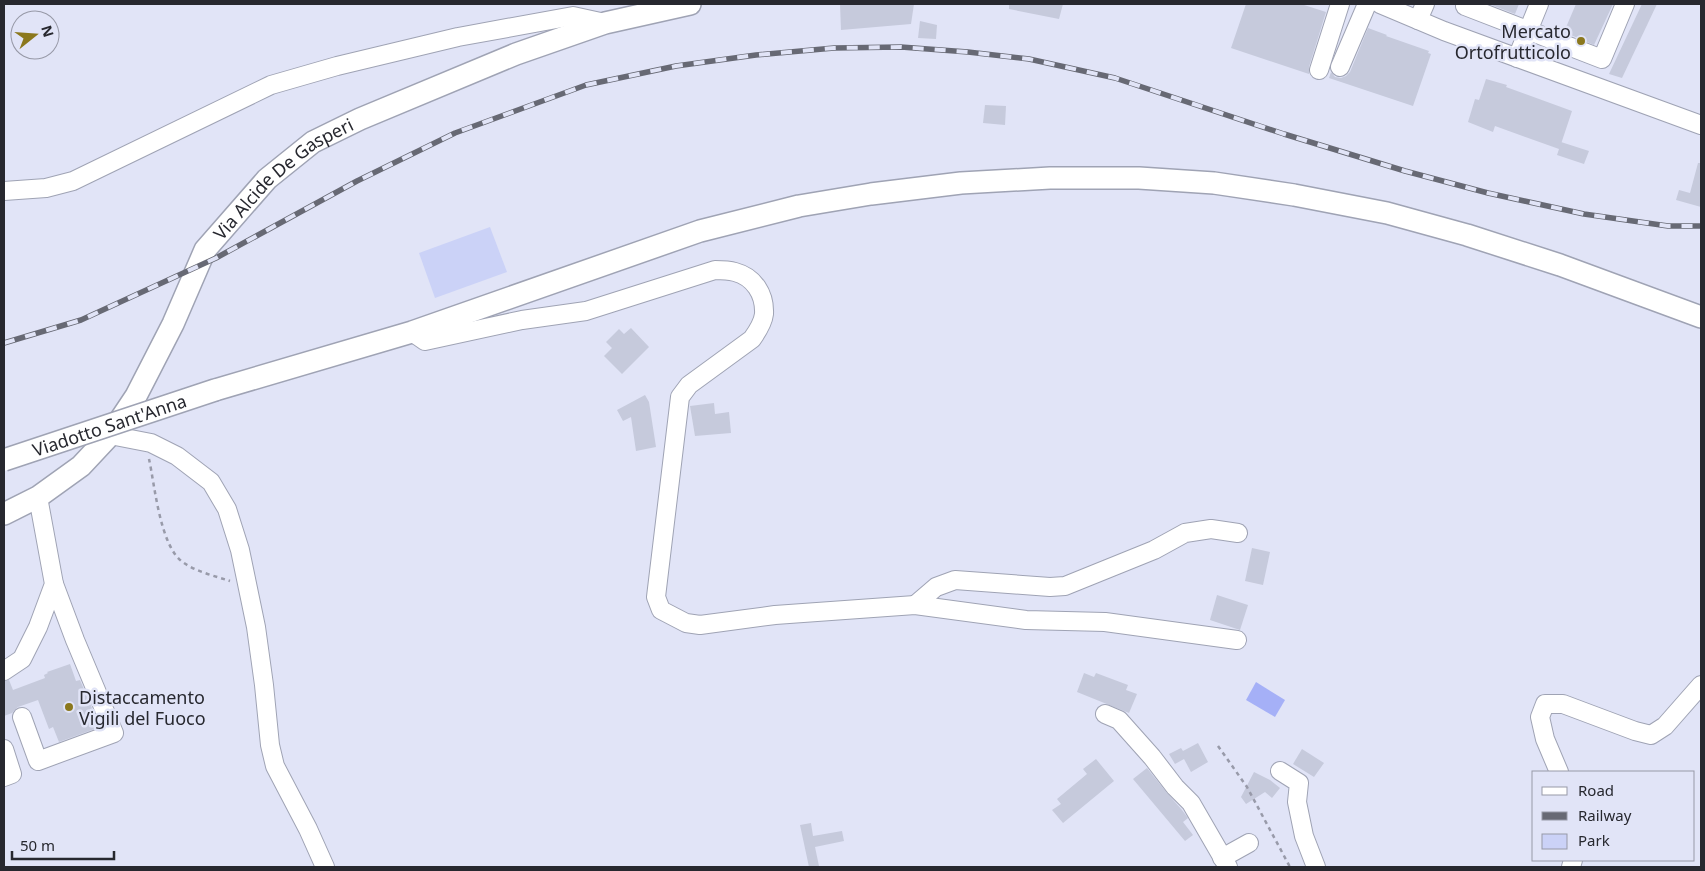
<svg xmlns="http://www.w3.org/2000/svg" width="1705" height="871" viewBox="0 0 1705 871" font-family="'Noto Sans',sans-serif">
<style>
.green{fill:#cbd2f7}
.water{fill:#a5b0f7}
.building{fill:#c6cadc}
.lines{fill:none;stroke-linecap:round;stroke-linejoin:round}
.minor-casing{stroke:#9fa3b4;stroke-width:20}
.major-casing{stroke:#9fa3b4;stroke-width:24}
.path{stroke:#989aa9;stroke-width:2.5;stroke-dasharray:4 4;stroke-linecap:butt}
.minor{stroke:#fff;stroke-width:18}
.major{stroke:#fff;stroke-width:21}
.rail-casing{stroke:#676974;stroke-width:5.5}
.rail{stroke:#e1e4f7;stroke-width:4;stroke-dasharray:11;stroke-linecap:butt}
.major-bridge-casing{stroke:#9fa3b4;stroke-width:24;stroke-linecap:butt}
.major-bridge{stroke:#fff;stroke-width:21}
.poi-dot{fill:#8b781d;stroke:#e1e4f7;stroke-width:2}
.labels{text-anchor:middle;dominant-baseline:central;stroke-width:5;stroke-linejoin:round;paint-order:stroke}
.poi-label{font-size:18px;fill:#27282f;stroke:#e1e4f7;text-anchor:end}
.street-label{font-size:18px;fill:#27282f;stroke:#e1e4f7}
</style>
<rect width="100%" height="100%" fill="#e1e4f7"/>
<polygon class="green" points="490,227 507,272 435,298 419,253"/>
<polygon class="water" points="1256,682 1285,700 1275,717 1246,700"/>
<g class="building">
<polygon points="840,4 914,4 911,24 841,30"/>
<polygon points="1009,4 1063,4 1059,19 1009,9"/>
<polygon points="1246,4 1301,4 1326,12 1309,67 1309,74 1231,48"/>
<polygon points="1489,4 1519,4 1515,14"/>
<polygon points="1576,4 1613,4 1594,45 1564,32"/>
<polygon points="1642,4 1657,4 1622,78 1609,74"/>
<polygon points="920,21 937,25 936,39 918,38"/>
<polygon points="1368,28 1387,35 1386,36 1429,51 1428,53 1431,54 1413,106 1329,78 1331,72 1335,77 1341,78 1346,76 1350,72"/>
<polygon points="1486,79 1507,85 1506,87 1572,111 1560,147 1561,142 1589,151 1584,164 1557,155 1559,149 1495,126 1493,132 1468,122 1475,99 1479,100"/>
<polygon points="985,105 1006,106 1005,125 983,123"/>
<polygon points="1698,163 1701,163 1701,207 1676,200 1679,190 1690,193"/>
<polygon points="631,328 649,347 622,374 604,356 612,348 606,342 619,329 624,334"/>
<polygon points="645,395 649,402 656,447 636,451 631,417 623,421 617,410"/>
<polygon points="714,403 715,414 729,412 731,433 695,436 690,406"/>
<polygon points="1252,548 1270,552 1263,585 1245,581"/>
<polygon points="1217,595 1248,605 1240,630 1210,620"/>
<polygon points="70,664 76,681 80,680 100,727 59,742 53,727 49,729 38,700 18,707 12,713 4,716 4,681 9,680 13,690 45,678 44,675 48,673 47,672"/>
<polygon points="1084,673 1094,677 1096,673 1128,685 1126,690 1137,694 1129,713 1077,692"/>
<polygon points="1198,743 1208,762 1191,772 1184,759 1175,764 1169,754 1181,748 1183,751"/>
<polygon points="1302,749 1324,763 1314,777 1293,764"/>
<polygon points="1096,759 1114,781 1063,823 1052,810 1061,804 1057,799 1087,774 1083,769"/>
<polygon points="1147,768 1167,793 1182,810 1188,818 1183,822 1193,835 1185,841 1133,779"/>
<polygon points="1254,772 1270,780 1280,788 1272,798 1265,792 1246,804 1241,797"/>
<polygon points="811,823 813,836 842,831 844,841 815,847 819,866 809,867 800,825"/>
</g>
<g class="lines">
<defs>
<g id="minor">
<polyline points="1380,4 1444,31 1701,125"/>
<polyline points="1466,4 1465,6 1602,59 1625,4"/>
<polyline points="1418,20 1425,4"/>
<polyline points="1517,58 1539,4"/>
<polyline points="1340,67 1367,4"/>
<polyline points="1319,70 1340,4"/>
<polyline points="4,191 46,188 73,181 271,85 337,66 458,37 573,16 605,23"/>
<path d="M412,332L425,341L522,320L586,311L715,270C721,270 728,270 735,272C754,277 765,294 764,314C763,323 757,332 752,339L689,385L680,397L656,597L661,610L686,623L700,625L775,615L915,605L1026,620L1105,622L1237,640"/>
<polyline points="110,435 151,443 177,456 211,482 227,509 240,550 256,627 264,685 270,745 275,766 308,829 325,867"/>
<polyline points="915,605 936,587 955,580 1050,587 1065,586 1154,550 1185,533 1211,529 1238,533"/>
<polyline points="4,671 22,659 38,627 54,584 38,497"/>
<polyline points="1105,714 1119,720 1152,757 1175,787 1191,803 1228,867"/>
<polyline points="22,717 38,761 114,733 75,640 54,584"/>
<polyline points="4,749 12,774 4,777"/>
<polyline points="1280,771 1299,783 1297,802 1304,836 1316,867"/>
<polyline points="1559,772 1545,739 1540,717 1545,704 1563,704 1635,731 1651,735 1665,726 1701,685"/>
<polyline points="1222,858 1249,843"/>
<polyline points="1571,867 1573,860"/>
</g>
<g id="major">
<polyline points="215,390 412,332 700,231 799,206 871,194 961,183 1050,178 1139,178 1214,183 1294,195 1387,213 1467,235 1560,265 1701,317"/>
<path id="s1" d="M4,514L38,497L81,466L110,435L136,396L173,324L205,250L267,179L313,142L360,119L516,54L605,23L690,4"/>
</g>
</defs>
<use href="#minor" class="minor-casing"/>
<use href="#major" class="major-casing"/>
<g class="path">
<path d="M149,459C155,486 160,548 184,563C197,572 215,576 230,581"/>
<polyline points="1218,746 1247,787 1290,867"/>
</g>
<use href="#minor" class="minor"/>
<use href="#major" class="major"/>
<defs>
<polyline id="rail" points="4,343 81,320 216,258 357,181 455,133 586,85 676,66 756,55 834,48 901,47 968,52 1029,59 1115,78 1284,134 1405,171 1488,193 1584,214 1668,226 1701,226"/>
</defs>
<use href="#rail" class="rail-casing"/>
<use href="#rail" class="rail"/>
<defs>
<g id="major-bridge">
<path id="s2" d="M4,460L215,390"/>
</g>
</defs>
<use href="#major-bridge" class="major-bridge-casing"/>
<use href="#major-bridge" class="major-bridge"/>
</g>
<g class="poi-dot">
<circle cx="1581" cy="41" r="5"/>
<circle cx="69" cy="707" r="5"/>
</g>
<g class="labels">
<g class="poi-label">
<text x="1571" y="31">Mercato<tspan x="1571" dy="21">Ortofrutticolo</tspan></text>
<text x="79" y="697" text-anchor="start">Distaccamento<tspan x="79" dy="21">Vigili del Fuoco</tspan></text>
</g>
<g class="street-label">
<text stroke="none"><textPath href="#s1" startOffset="449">Via Alcide De Gasperi</textPath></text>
<text stroke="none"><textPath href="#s2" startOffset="111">Viadotto Sant'Anna</textPath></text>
</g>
</g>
<rect width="1705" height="871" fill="none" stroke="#27282f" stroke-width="10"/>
<rect x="1532" y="771" width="162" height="90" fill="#e1e4f7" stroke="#9799a7"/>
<rect x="1542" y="787" width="25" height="8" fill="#ffffff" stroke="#9799a7"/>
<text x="1578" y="796" font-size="15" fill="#27282f">Road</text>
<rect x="1542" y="812" width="25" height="8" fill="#676974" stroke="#9799a7"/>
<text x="1578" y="821" font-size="15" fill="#27282f">Railway</text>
<rect x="1542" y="834" width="25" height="15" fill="#cbd2f7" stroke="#9799a7"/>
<text x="1578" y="846" font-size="15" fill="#27282f">Park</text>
<g transform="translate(35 35) rotate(73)"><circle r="24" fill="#e1e4f7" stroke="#9799a7"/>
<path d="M0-4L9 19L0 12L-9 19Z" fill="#8b781d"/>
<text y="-8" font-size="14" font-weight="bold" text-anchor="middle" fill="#27282f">N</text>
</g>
<path d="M12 851v8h102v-8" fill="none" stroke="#27282f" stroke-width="2.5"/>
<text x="20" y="851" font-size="15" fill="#27282f" stroke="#e1e4f7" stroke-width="4" paint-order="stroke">50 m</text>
</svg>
